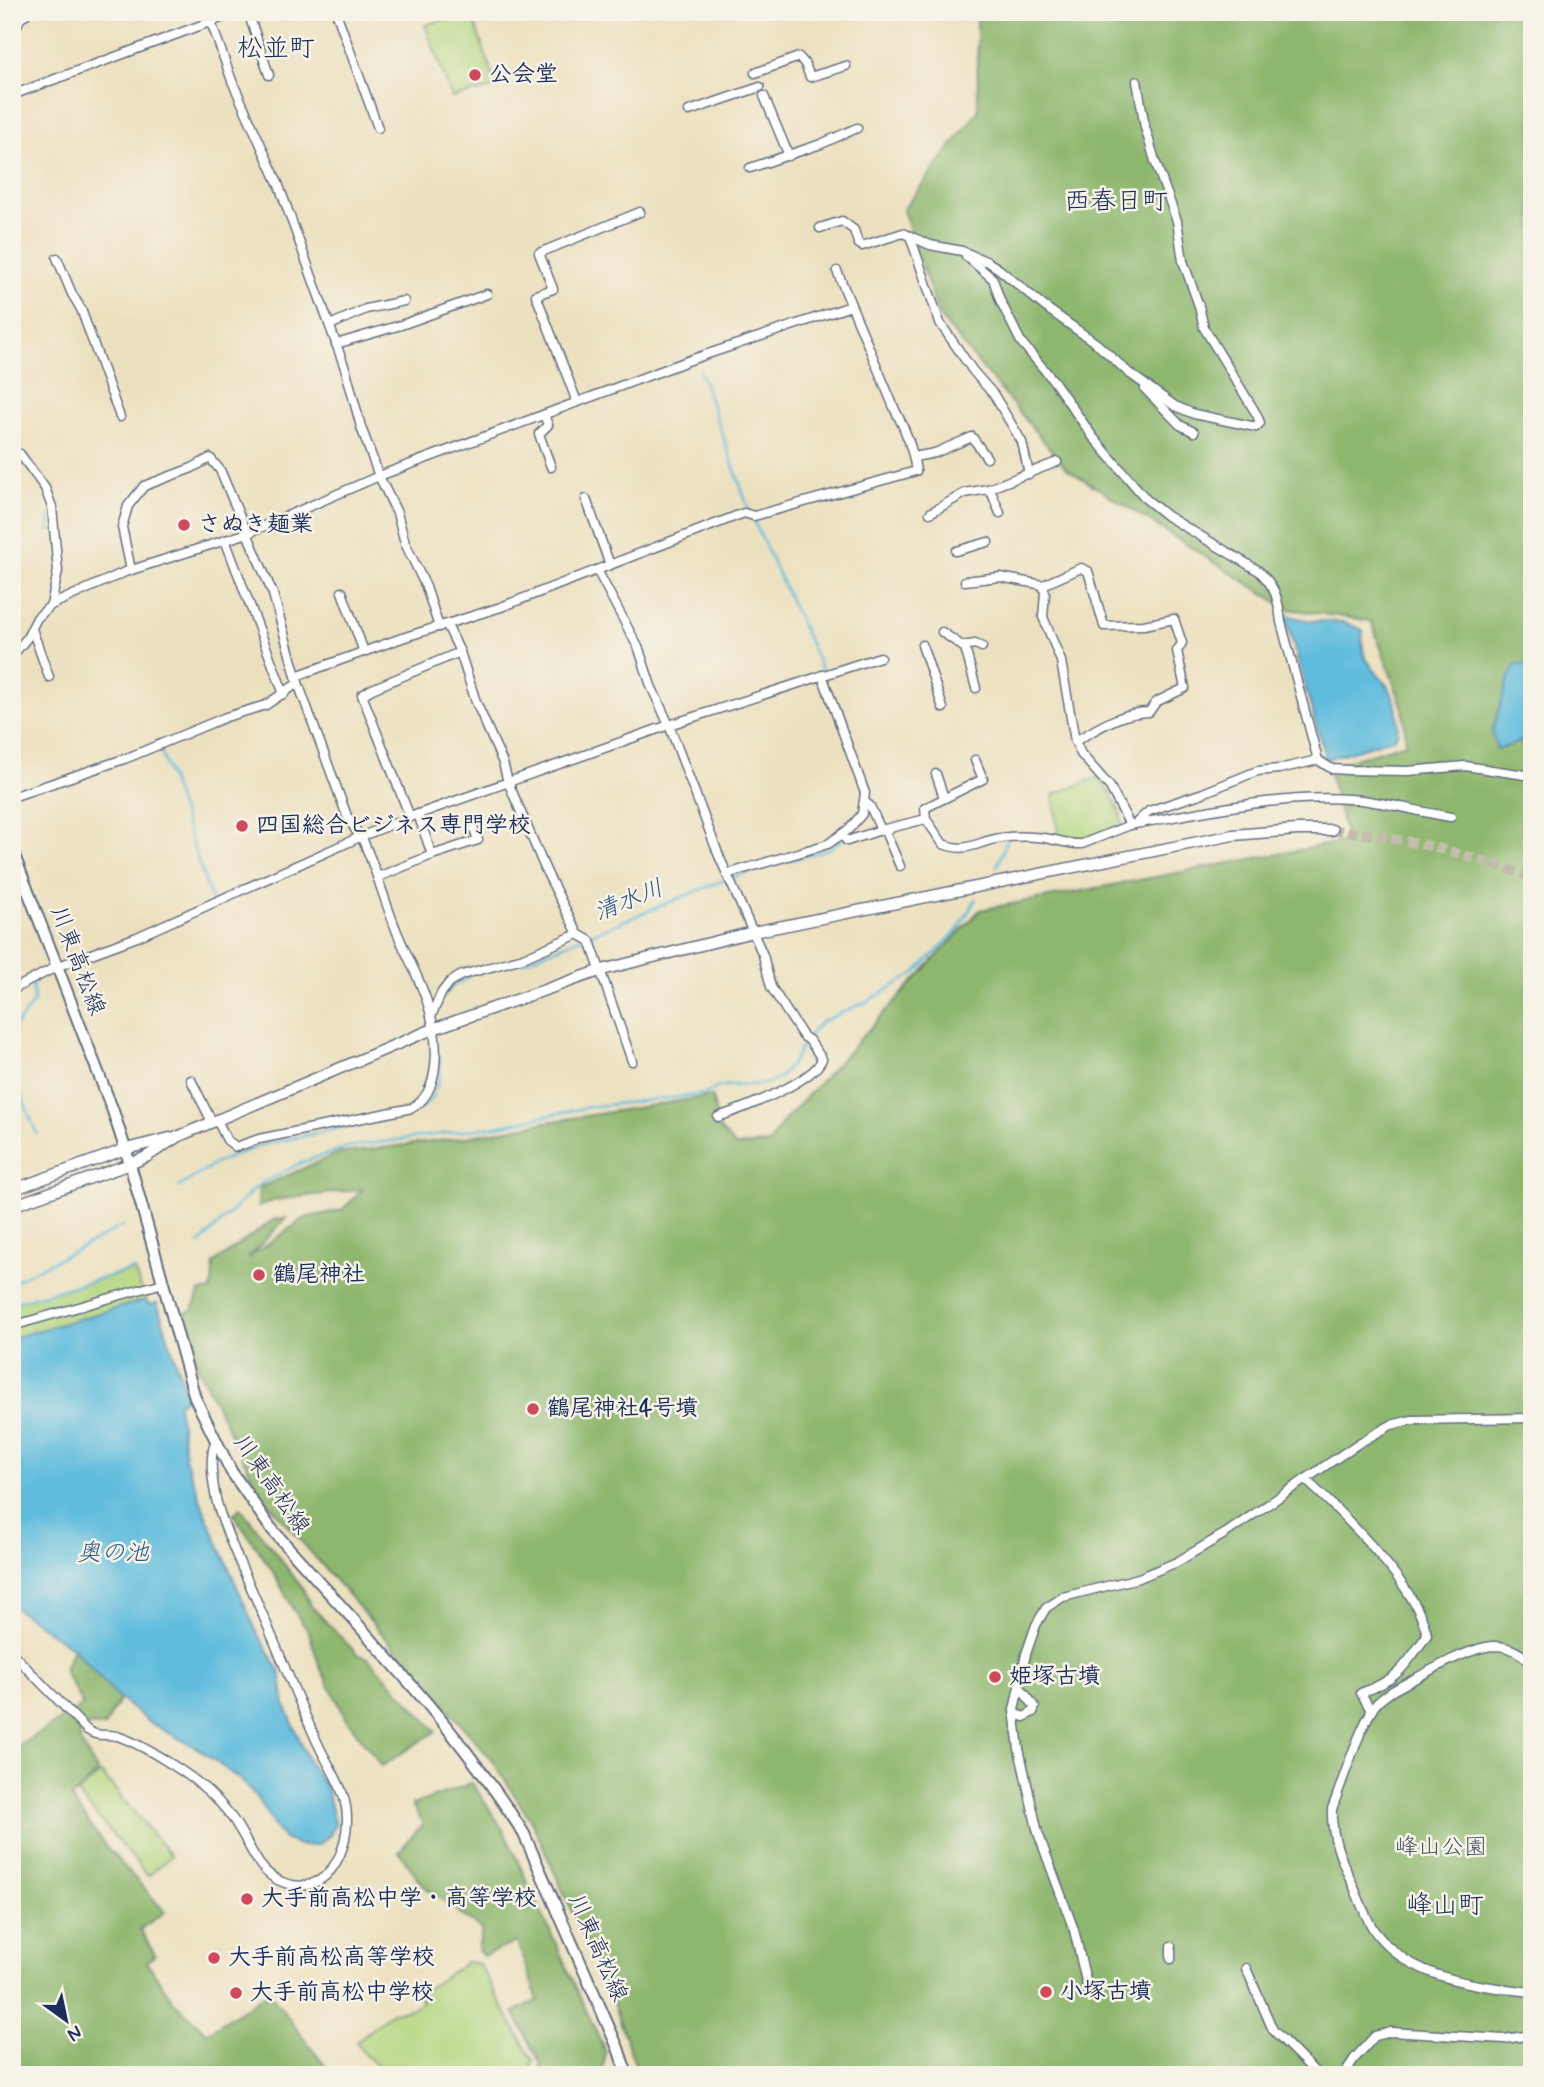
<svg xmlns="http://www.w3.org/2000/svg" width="1544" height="2087" viewBox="0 0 1544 2087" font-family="Mynerve,'Klee One',sans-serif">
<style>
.green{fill:#b3d67f;stroke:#67826e;stroke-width:2}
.forest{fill:#8eb76e;stroke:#547366;stroke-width:2}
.water{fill:#5fbcdd;stroke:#3d769e;stroke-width:2}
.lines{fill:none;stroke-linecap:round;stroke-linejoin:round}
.stream{stroke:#5fbcdd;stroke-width:2.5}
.tertiary-tunnel{stroke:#c2bdac;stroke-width:10;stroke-dasharray:10 5;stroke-linecap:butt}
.minor-casing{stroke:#646d80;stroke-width:11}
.tertiary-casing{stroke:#646d80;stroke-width:13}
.secondary-casing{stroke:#646d80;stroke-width:14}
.minor{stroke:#fff;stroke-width:8}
.tertiary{stroke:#fff;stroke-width:10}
.secondary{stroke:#fff;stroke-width:10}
.poi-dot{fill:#d1495b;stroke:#f7f3e8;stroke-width:2.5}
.labels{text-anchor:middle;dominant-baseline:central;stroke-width:5;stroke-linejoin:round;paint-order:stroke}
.poi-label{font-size:23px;font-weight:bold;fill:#1b2f5e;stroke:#f7f3e8;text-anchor:start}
.street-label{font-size:23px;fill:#1b2f5e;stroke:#f7f3e8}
.park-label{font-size:23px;fill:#415966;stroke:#f7f3e8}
.water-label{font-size:24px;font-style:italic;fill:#2f5984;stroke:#f7f3e8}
.quarter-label{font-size:26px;fill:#1b2f5e;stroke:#f7f3e8}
</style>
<rect width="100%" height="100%" fill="#f7f3e8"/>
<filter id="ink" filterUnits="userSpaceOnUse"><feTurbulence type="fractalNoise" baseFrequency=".0143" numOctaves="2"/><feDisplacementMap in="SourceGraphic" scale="14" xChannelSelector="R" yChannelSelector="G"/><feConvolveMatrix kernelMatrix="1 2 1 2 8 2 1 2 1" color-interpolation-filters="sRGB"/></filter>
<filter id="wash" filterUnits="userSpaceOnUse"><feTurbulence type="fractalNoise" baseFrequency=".00686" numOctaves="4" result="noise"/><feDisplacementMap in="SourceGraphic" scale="28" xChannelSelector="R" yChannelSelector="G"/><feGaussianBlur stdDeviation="1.57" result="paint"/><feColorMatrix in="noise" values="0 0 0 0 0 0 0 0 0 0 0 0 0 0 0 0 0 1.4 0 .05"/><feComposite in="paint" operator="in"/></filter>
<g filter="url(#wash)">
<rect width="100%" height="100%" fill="#ece1bf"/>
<g class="green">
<polygon points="471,13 497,87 452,98 425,25"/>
<path d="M1098,777C1109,791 1122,808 1122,826L1078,842L1059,838L1053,795Z"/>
<polygon points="134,1270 146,1300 12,1338 12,1303"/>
<polygon points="101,1773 171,1856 148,1876 77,1793"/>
<polygon points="466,1962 479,1964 533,2061 530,2075 390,2075 366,2056 356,2042 392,2012 412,2009 422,2001 418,1995"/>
</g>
<g class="forest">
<polygon points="977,12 1532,12 1532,2075 639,2075 612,2001 533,1824 493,1761 261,1495 199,1370 181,1314 193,1310 199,1292 211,1290 214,1263 273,1220 286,1218 248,1258 305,1218 342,1210 363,1189 275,1200 258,1207 259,1188 336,1154 461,1138 541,1123 712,1096 719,1128 735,1146 769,1144 782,1123 980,910 1347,841 1328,767 1406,743 1403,708 1371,621 1288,609 1066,468 939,316 903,210 978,111"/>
<polygon points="241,1508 303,1589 310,1605 357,1654 368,1658 436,1731 382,1766 347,1720 320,1667 309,1633 293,1609 271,1568 233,1514"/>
<polygon points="73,1648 120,1699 104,1727 88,1725 79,1733 81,1743 98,1772 71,1798 103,1843 165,1912 140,1929 155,1955 147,1962 174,2002 207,2033 269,1992 332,2075 12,2075 12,1743 17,1747 83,1705 64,1670"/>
<polygon points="472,1783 504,1831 606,2053 601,2075 538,2075 541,2064 514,2012 538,2000 517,1942 483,1956 478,1950 482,1930 425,1887 399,1852 423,1823 412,1805"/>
</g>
<g class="water">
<path d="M1285,615L1310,621L1343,622L1363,630C1359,661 1372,665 1388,687C1397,700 1399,719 1397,735L1392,739L1326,759Z"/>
<polygon points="1516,664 1524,665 1532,671 1532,722 1529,739 1497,750 1492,732 1509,677"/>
<polygon points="146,1300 149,1305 157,1303 187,1396 178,1404 185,1458 206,1515 257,1633 280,1671 285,1705 310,1765 326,1787 335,1822 331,1834 318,1845 302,1846 284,1839 274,1826 260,1801 243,1782 199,1749 150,1723 120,1699 73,1648 12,1606 12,1338"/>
</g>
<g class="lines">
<g class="stream">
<polyline points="700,371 750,513"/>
<polyline points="12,448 22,463"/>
<polyline points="49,517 50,531"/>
<polyline points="753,519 823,672"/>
<polyline points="159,745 211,899"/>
<polyline points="997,867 1007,840"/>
<polyline points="587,936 729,878 831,848 850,833"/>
<polyline points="522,962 581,938"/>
<polyline points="444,996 453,986 469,977"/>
<polyline points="437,1014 440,1005"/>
<polyline points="12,1031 34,1001 32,983"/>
<polyline points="12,1073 37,1134"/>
<path d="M179,1187L216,1163L261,1145L416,1112C437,1100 442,1077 439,1054"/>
<polyline points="199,1244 252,1191 264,1182 303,1162 347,1147 492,1127 589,1107 705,1094 721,1086 764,1084 778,1079 792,1064 805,1040 821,1022 868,1001 914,974 957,931 976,899"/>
<path d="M12,1283C48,1261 87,1248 123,1225"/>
<polyline points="12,1303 134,1269"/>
</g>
</g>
</g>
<g filter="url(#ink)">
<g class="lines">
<path class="tertiary-tunnel" d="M1332,830C1402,837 1467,853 1532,878"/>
<defs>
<g id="minor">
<polyline points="248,12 269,75"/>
<polyline points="336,12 378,128"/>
<polyline points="211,22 232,81 278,183 346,371 361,427 379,476 397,513 405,543 426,587 439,627"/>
<polyline points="12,36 20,19 28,12"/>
<polyline points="755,73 799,57 805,64 810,77 846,66"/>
<polyline points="12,95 237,12"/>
<polyline points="764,96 789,156"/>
<polyline points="689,111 760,87"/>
<polyline points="750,168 821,144 857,128"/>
<polyline points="820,228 842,221 854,230 858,243 862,246 903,233 930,245 962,251 988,262 999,269 1045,307 1097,344 1129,373 1175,406 1194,414 1256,427 1260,423 1257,415 1204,328 1199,306 1183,261 1177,221 1155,161 1145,127 1137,81"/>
<polyline points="910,236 940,323 973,371 994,395 1022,442 1029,474"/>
<path d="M966,256L993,279L1000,300L1021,342L1053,380L1093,437L1146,499L1167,516L1259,571C1276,588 1278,598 1281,622L1318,760L1332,769L1349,770L1408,771L1465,766L1532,776"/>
<polyline points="57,258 72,294 81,309 120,417"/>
<polyline points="330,325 366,309 404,301"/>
<polyline points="336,344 401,325 487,294"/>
<polyline points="1145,389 1180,425 1194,432"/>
<polyline points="577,402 536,295 553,289 539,253 640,212"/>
<polyline points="544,415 548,425 539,434 551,467"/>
<polyline points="20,454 45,488 52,507 58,571 51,605"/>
<polyline points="914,457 935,453 972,437 987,458"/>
<polyline points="988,489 1057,462"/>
<polyline points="586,499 610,565"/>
<polyline points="930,513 965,493 988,489 992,494 1000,513"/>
<polyline points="225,540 284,694"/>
<polyline points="956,551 988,542"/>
<polyline points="131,570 122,527 128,506 144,486 192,468 210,458 220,470 273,594 296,676"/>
<path d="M597,570L639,649L651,686L669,725L719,856L763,955L771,987L803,1036L809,1040L822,1059C814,1082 741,1109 718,1117"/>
<path d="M965,581L1000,577L1043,585L1081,568L1088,571L1104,626L1144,625L1174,619L1182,643L1177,651L1185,688L1156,702L1149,712C1121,712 1099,728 1075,741"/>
<polyline points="1043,585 1045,593 1043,617 1061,661 1075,741 1081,754 1110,787 1130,825 1135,824 1149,811 1203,793 1257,771 1279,769 1318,760"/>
<polyline points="342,592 364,652"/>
<polyline points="447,625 460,652 476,702 503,763 508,782 547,873 578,934 590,941 632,1061"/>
<polyline points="32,629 49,677"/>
<polyline points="942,632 965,648 976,688"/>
<polyline points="922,645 943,708"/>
<polyline points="962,646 975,644 982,647"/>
<polyline points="12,656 27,638 37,618 51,605 125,572 248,533 379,476 693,359 851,306"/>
<polyline points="298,683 347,816 360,837"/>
<polyline points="936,774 944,798"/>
<path d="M12,797L127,758L226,717L266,705L298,683L296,676L402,638L501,607L744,513L754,516L916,471C913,448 906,430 895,410L837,271"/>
<path d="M865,802L870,806L881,830L926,819L943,844C968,854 977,841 1001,838C1015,836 1036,836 1050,839C1061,841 1071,845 1082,844L1130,825"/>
<polyline points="410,817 362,695 372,689 460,652"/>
<polyline points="926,819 925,808 983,779 975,760"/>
<path d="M1135,824C1203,812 1282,794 1350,799C1384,801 1418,812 1451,817"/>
<polyline points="884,829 900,866"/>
<polyline points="842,835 847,841 881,830"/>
<polyline points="432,855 478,840 474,829"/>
<polyline points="727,874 828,844 849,829 862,814 865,793 822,675"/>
<polyline points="378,877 432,855 418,814"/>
<polyline points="12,990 56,967 137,937 360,837 410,817 669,725 880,657"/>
<polyline points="431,1016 442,992 450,982 462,975 523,958 578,934"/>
<polyline points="191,1080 212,1122"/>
<path d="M217,1120L227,1140L236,1147L259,1139L412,1108C441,1092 438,1044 431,1016C424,985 406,956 395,927C383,897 375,865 361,836"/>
<polyline points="12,1326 163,1283"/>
<path d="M1305,1479C1343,1514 1417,1585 1427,1635C1405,1666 1399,1679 1361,1693L1372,1712"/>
<path d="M12,1653L87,1730C99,1738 104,1733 117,1736C142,1744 188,1773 208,1791C220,1802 233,1817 241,1832C252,1850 259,1872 280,1881C331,1904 356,1838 344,1798C339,1780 327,1763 319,1746C297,1699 279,1651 258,1604C245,1573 229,1542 219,1510C214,1494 208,1459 215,1443"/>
<path d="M1532,1665C1523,1653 1509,1646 1494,1646C1468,1647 1419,1677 1394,1690C1388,1694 1382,1698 1377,1703C1361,1722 1342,1783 1332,1809C1331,1837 1341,1860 1353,1885C1360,1901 1366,1920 1376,1933C1412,1980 1478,1986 1532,1992"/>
<polyline points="1019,1686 1035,1707 1033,1712 1024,1717 1016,1714 1014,1710 1026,1654 1036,1625 1046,1608 1063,1597 1139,1578 1177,1562 1226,1533 1359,1443 1391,1425 1412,1420 1532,1418"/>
<polyline points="1014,1710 1019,1749 1038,1833 1074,1930 1087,1985"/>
<polyline points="1171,1946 1171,1959"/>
<polyline points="1246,1968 1273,2030 1318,2075"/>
<polyline points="1344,2075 1354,2059 1375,2036 1391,2032 1504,2039 1532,2035"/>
</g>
<g id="tertiary">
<polyline points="12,1190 126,1149 170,1138"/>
<polyline points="12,1206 130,1164 146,1157 177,1137 433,1029 602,970 753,932 1233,835 1297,830 1332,830"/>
</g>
<path id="secondary" d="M12,850L113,1111L130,1164L195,1398L231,1471L270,1527C358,1627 453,1721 524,1834L618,2048L627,2075"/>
</defs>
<use href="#minor" class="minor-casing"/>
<use href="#tertiary" class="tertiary-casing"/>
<use href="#secondary" class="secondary-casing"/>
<use href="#minor" class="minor"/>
<use href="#tertiary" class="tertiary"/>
<use href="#secondary" class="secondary"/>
</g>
</g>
<g class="poi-dot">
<circle cx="475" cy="75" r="7"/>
<circle cx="184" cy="525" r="7"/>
<circle cx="242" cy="826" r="7"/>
<circle cx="259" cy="1275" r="7"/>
<circle cx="533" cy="1409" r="7"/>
<circle cx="995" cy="1677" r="7"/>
<circle cx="247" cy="1899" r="7"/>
<circle cx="214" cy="1958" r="7"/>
<circle cx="1046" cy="1992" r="7"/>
<circle cx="236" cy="1993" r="7"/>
</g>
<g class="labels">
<g class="poi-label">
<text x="489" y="75">公会堂</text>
<text x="198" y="525">さぬき麺業</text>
<text x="256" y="826">四国総合ビジネス専門学校</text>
<text x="273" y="1275">鶴尾神社</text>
<text x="547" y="1409">鶴尾神社4号墳</text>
<text x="1009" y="1677">姫塚古墳</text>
<text x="261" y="1899">大手前高松中学・高等学校</text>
<text x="228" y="1958">大手前高松高等学校</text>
<text x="1060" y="1992">小塚古墳</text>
<text x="250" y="1993">大手前高松中学校</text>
</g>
<g class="street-label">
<text transform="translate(77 961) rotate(69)">川東高松線</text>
<text transform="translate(271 1485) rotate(55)">川東高松線</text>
<text transform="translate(597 1948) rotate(66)">川東高松線</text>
</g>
<g class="park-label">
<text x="1441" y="1848">峰山公園</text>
</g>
<g class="water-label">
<text transform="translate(629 901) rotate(-22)">清水川</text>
<text x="113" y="1553">奥の池</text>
</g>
<g class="quarter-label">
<text x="276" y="49">松並町</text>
<text x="1116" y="202">西春日町</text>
<text x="1445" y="1906">峰山町</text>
</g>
</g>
<rect width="1544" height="2087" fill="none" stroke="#f7f3e8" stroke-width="42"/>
<g transform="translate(66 2020) rotate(147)" stroke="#f7f3e8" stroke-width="5" paint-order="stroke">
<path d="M0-5L12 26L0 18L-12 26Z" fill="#1b2f5e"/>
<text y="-10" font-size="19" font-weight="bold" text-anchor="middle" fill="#1b2f5e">N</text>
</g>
</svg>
